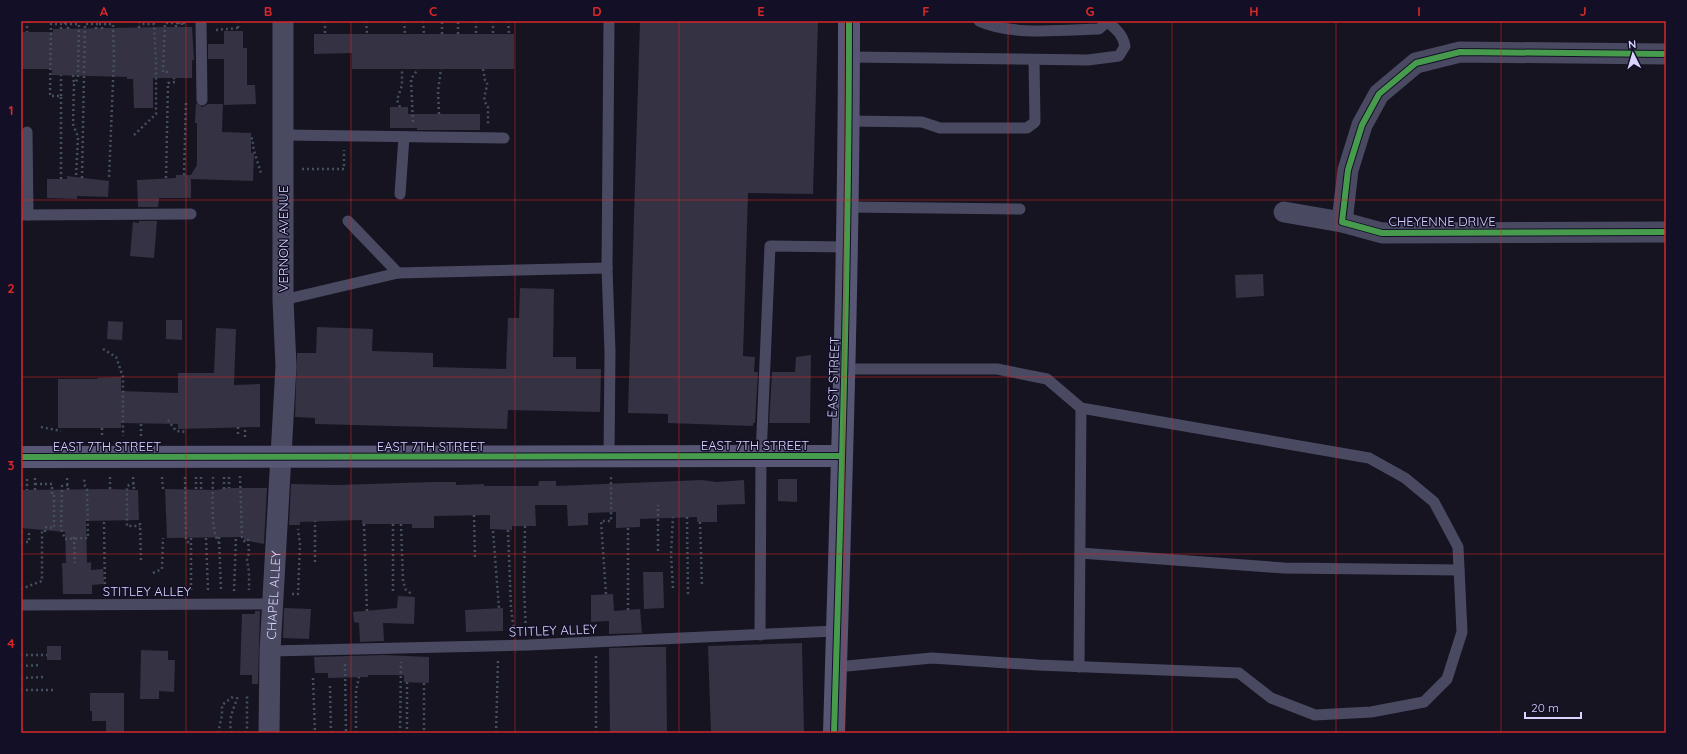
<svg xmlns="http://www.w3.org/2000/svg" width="1687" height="754" viewBox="0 0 1687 754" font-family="Quicksand,sans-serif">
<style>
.building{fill:#343243}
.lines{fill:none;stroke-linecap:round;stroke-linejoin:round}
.path{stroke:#44505f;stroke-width:2.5;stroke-dasharray:2 3;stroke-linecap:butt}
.lane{stroke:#4a4962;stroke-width:11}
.street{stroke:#4a4962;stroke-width:21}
.secondary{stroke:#575674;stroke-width:22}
.cycleway-casing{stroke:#130f26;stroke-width:8}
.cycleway{stroke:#469c4c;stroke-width:6}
.grid{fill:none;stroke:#d62828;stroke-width:1;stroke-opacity:0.55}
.labels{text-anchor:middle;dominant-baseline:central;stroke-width:3;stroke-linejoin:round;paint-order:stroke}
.street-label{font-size:13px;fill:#d9d4ff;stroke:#130f26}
.neatline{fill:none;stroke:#d62828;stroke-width:1.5}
.grid-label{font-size:13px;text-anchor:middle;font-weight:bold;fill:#d62828}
</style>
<rect width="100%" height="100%" fill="#161421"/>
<g class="building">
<polygon points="640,21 818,21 813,194 748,193 743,356 755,357 754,372 758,372 755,423 753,423 753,426 668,423 668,414 628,413"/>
<polygon points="167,27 192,27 194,60 192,60 192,78 153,78 153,108 134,108 133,79 127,79 127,77 52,75 52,69 21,69 21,32 53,32 53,29"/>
<polygon points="224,31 243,31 243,48 247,48 247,85 255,85 256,104 224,105 224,59 208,59 208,44 224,44"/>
<polygon points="314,34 514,34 514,69 352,69 352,53 314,54"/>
<polygon points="196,103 202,107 208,104 223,104 222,132 251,133 251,153 254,153 253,181 191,179 191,198 159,198 158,207 138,207 137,180 176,178 176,175 191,175 197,165 197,123 195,123"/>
<polygon points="390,107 408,107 408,114 480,114 480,130 417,130 417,128 390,128"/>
<polygon points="67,176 109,181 108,197 77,196 77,199 47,198 47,179 67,179"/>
<polygon points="139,221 157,221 154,258 130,256 133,222 139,223"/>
<polygon points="1263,274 1264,296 1236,298 1235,275"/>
<polygon points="520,288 554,289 553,357 576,357 576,369 601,369 600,412 508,410 507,429 315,424 315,418 295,417 297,353 316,353 317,327 373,329 372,351 433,353 433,367 506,369 508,318 519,318"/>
<polygon points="166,320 182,320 182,340 166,339"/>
<polygon points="108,321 123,322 122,340 107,339"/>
<polygon points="216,328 236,329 234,385 260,384 260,427 178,429 178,424 121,423 121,428 58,428 58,379 98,379 97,378 121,377 121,391 178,393 178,373 214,373"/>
<polygon points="811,355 810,423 769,423 772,372 795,372 796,357"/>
<polygon points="778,479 797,479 797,502 778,501"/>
<polygon points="702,480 717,482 744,480 745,504 717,505 717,522 697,522 697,517 640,519 640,527 616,528 616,512 588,513 588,525 568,526 567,505 535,505 536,526 512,526 512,530 490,529 490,515 434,516 434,528 412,528 412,524 362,524 362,520 300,522 300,525 289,525 291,484 336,485 434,482 456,482 456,485 484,484 484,486 538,486 539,481 556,481 556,486"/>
<polygon points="227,488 267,488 264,544 244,540 244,537 167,538 165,489 216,490"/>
<polygon points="110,489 138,490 139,520 86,521 87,563 91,562 91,570 103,569 104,584 92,585 92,594 63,594 62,563 66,563 65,532 21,528 21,490"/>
<polygon points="643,572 663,572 664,608 644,609"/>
<polygon points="613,594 614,611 640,609 642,633 609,634 609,621 591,622 591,595"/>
<polygon points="398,596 415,597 414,624 383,623 384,641 360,642 359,623 354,622 353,612 397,608"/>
<polygon points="284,608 311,609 309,639 283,638"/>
<polygon points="503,608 503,631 466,632 465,610"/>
<polygon points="255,611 260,611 258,684 252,684 252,675 240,675 242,614 255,614"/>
<polygon points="802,643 804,733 711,733 708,646"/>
<rect x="47" y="646" width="14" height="14"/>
<polygon points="643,647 666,647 667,733 610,733 609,648"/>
<polygon points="141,650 168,651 168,660 175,660 174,692 159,691 159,699 140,699"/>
<polygon points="384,655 429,657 429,683 404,682 404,675 368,675 368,677 328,678 328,673 315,673 314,657"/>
<polygon points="90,693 124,693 124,733 106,733 106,721 92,721 92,711 90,711"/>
</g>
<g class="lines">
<g class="path">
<polyline points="27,21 27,32"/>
<polyline points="139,21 139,28"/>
<polyline points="238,21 238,31"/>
<polyline points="325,21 325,34"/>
<polyline points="366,21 367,34"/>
<polyline points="404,21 405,34"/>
<polyline points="423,21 424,34"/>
<polyline points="476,21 476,34"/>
<polyline points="493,21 493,34"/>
<polyline points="508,21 509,34"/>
<polyline points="178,23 186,23"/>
<polyline points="182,23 182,27"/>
<polyline points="65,24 79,24 78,78 74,85 73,124 78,137 76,177"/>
<polyline points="99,24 113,24 114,59 109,177"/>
<polyline points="176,27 176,23"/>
<polyline points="61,29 61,24"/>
<polyline points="68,29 68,24"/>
<polyline points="96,29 96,24"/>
<polyline points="102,29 102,24"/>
<polyline points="216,30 238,28"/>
<polyline points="442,34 442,21"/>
<polyline points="458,34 458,21"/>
<path d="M483,69L485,80L487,81C488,91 480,98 488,106V124"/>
<polyline points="168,72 163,72 165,23 178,23 178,21"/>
<polyline points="73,75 74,84"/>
<polyline points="61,96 61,75"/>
<polyline points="400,107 397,100 402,85 402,71"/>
<polyline points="439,114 438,91 441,69"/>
<polyline points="413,122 411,79 418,69"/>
<polyline points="134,135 156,114 156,63 154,24 139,24"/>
<path d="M251,138L253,139C252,150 258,162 261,173L263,172"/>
<polyline points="302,169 344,169 344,150"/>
<polyline points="184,175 186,101"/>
<polyline points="82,178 85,24 99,24 99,21"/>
<polyline points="166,178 168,83 175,82 174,78"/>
<polyline points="61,179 61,96 50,96 51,24 65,24 65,21"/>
<polyline points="103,349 116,357 123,377 123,436"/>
<polyline points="168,420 176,431 187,432"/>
<polyline points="41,427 61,431"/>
<polyline points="238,427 238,437"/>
<polyline points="102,428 102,436"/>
<polyline points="141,436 141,423"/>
<polyline points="245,437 245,427"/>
<polyline points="240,476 242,537 244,541 248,542"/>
<polyline points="110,477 110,489"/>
<polyline points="133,477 134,490"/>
<polyline points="162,477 163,489"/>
<polyline points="185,477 186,540 191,545"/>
<polyline points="201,477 201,489"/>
<path d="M213,477C213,493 210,530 219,543"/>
<polyline points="224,477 224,489"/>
<polyline points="229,477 229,488"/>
<polyline points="35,478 35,490"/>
<polyline points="67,478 68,490"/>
<polyline points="27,479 27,490"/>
<polyline points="134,483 127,486 127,526 140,526"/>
<polyline points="35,484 52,484 52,495 54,495 54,528 45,527 45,532 42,532"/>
<polyline points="21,485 27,485"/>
<polyline points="68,485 62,486 61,529 65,539 88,538 87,489 85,486 84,478"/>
<polyline points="196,489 196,477"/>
<polyline points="474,515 475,558"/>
<polyline points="687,517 688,595"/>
<polyline points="104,522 105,591"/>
<polyline points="700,522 702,587"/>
<polyline points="140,523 141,562"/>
<polyline points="364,524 367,611"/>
<polyline points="393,524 393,594"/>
<polyline points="401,524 403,581 406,590 410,593 410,596"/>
<polyline points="525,526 524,589 526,632"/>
<polyline points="628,528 628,610"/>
<polyline points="508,530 511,608 514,631"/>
<polyline points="493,531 499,608"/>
<polyline points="21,532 23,532 23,530"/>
<polyline points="74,537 75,563"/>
<polyline points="219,537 221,591"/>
<polyline points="191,538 191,590"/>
<polyline points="206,538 208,590"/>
<polyline points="248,539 249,553 247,560 249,572 249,590"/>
<polyline points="21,542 29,542 29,530"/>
<polyline points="658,551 658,505"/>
<polyline points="315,562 315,521"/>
<polyline points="153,573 162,569 163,538"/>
<polyline points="673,588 671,554 673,517"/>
<polyline points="21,589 42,581 42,530"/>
<polyline points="234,591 236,537"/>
<polyline points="292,594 298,594 300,544 298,529"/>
<polyline points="606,594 601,521 611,521 611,475"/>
<polyline points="21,655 47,655"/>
<polyline points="596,656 596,733"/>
<polyline points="345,664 346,733"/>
<polyline points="21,666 41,665"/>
<polyline points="21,678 44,677"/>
<polyline points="313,678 315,733"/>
<polyline points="407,682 407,733"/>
<polyline points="424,683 424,733"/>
<polyline points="330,686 331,733"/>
<polyline points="21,690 56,690"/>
<polyline points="218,733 222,715 222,705 234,696"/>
<path d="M232,733C227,721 234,708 238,696"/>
<polyline points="245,733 247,730 247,696"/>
<polyline points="356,733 356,691 359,677"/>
<polyline points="400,733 401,662"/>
<polyline points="496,733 498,660"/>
</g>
<g class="lane">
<polyline points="201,21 202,100"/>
<path d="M979,21C1011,36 1063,30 1099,29L1108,21"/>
<path d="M849,57L1088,60L1119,56L1125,46C1123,35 1117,30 1108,22"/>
<polyline points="849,121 922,122 940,128 1027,128 1035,122 1034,60"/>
<polyline points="27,132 28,215"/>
<polyline points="284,135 504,138"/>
<polyline points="400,194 404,137"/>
<polyline points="847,207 1020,209"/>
<polyline points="21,215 191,214"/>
<polyline points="348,221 398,273"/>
<polyline points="283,300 398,273 607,268"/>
<polyline points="609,457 610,352 607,268 609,21"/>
<polyline points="1080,553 1284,568 1459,570"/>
<polyline points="21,605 274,604"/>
<polyline points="760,635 761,456 770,246 847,247"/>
<polyline points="270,651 528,645 836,631"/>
<polyline points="836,667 932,658 1038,665 1239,673 1271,698 1315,715 1371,712 1424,702 1447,679 1462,632 1458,547 1434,502 1405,478 1369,458 1081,408 1047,379 997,369 844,369"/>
<polyline points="1079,667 1081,408"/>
</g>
<g class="street">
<polyline points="1666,54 1460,52 1416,63 1379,94 1362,125 1348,170 1342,222 1382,233 1666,232"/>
<polyline points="1284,212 1342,222"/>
<path id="s1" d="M269,733L270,651L286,366L283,300V21"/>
</g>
<g class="secondary">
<polyline points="21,457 841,456"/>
<path d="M834,733C841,496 849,258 849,21"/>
</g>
<defs>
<g id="cycleway">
<polyline points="1666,54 1460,52 1416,63 1379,94 1362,125 1348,170 1342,222 1382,233 1666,232"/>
<polyline points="21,457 841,456"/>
<path d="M834,733C841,496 849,258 849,21"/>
</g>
</defs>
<use href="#cycleway" class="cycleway-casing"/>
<use href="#cycleway" class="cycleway"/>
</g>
<path class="grid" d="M186,21V733M351,21V733M515,21V733M679,21V733M844,21V733M1008,21V733M1172,21V733M1336,21V733M1501,21V733M21,200H1666M21,377H1666M21,554H1666"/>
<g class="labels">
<g class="street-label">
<text x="1442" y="221">CHEYENNE DRIVE</text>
<text transform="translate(283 239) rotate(-90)">VERNON AVENUE</text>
<text transform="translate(833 377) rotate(-88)">EAST STREET</text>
<text x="755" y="445">EAST 7TH STREET</text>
<text x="107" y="446">EAST 7TH STREET</text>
<text x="431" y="446">EAST 7TH STREET</text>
<text x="147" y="591">STITLEY ALLEY</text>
<text stroke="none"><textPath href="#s1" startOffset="138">CHAPEL ALLEY</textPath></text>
<text transform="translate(553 630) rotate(-2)">STITLEY ALLEY</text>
</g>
</g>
<rect width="1687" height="754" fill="none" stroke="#130f26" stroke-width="44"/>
<g transform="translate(1633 54) rotate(355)" stroke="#130f26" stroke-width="3" paint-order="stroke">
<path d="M0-3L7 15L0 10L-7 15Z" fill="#d9d4ff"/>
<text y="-6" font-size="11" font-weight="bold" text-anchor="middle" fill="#d9d4ff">N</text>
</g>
<path d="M1525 712v6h56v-6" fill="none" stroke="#d9d4ff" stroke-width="2"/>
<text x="1531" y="712" font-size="12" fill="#d9d4ff" stroke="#130f26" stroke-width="3" paint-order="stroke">20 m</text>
<rect x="22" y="22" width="1643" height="710" class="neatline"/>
<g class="grid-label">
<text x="104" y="16">A</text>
<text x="268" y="16">B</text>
<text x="433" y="16">C</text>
<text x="597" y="16">D</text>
<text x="761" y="16">E</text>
<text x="926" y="16">F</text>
<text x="1090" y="16">G</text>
<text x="1254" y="16">H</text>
<text x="1419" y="16">I</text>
<text x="1583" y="16">J</text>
<text x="11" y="115">1</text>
<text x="11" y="293">2</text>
<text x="11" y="470">3</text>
<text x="11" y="648">4</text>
</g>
</svg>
